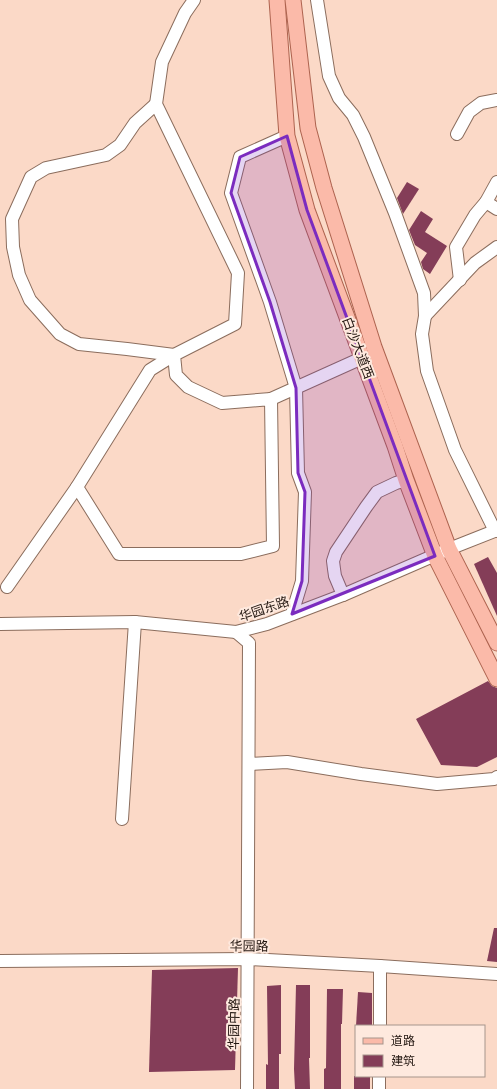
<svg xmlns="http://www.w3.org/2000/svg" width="497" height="1089" viewBox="0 0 497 1089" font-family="'Asap Condensed','Noto Sans SC',sans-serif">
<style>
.building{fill:#843d58}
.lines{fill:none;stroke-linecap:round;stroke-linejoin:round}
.minor-casing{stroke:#8b6d5d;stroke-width:14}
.major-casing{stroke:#ad634f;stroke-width:17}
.minor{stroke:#fff;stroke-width:12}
.major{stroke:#fbbaa9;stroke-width:15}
.marked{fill:#7b2cbf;fill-opacity:0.2;stroke:#7b2cbf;stroke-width:3;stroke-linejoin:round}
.labels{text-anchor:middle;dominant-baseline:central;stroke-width:4;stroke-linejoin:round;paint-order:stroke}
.street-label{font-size:13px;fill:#231711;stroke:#fee9de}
</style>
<rect width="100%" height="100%" fill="#fbd9c7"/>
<g class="building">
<polygon points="407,182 419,189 403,214 397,198"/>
<polygon points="421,211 433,219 425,232 447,246 430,274 423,269 421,262 427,253 415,245 409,230"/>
<polygon points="488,557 497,573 497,616 474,564"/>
<polygon points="488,681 492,686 497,688 497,757 477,767 441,765 416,719"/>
<polygon points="494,928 497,928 497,962 487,961"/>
<polygon points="238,968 235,1070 149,1072 152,970"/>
<polygon points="281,985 281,1054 279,1054 279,1089 266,1089 266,1064 268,1065 267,986"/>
<polygon points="296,985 310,985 310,1058 309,1058 310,1089 295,1089 294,1069"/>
<polygon points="327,989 343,989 342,1024 341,1024 341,1089 324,1089 324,1069 326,1068"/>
<polygon points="358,992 372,993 372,1026 356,1026"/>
<rect x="354" y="1076" width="16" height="13"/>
</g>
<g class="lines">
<defs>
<g id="minor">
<polyline points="317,0 329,76 339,98 353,115 364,137 395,213 424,293 425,316 422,334 427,371 455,450 495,531"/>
<polyline points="156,104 135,123 120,145 106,155 46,168 31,177 12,219 13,247 19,275 30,300 60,334 79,344 127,349 174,355"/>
<polyline points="457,134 469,112 481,103 497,100"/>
<polyline points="287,136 240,157 231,193 270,302 296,388 298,473 305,492 302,581 292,614"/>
<polyline points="497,182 486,202 497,209"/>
<polyline points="460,280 456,247 475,215 486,202"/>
<polyline points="425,316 475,263 497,247"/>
<polyline points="174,355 176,375 188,387 222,403 271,399 273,546 241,554 119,554 77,487 150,370 174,355 235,324 238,273 156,104 162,62 185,13 194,0"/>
<polyline points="271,399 362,358"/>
<polyline points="7,587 77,487"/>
<polyline points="343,595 335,576 334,569 333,561 336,552 366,507 377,492 396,483 406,480"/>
<polyline points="0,624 135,622 236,632 267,624 343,595 449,549 497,530"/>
<polyline points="236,632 249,643 247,1089"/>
<polyline points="249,764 287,762 361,774 437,784 494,779 497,777"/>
<polyline points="122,819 135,622"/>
<polyline points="0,961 248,959 380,966 497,974"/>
<polyline points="380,1026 380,966"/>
<polyline points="379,1089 379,1076"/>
</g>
<g id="major">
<polyline points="277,0 287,136 307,210 395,446 406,480 435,556 497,679"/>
<polyline points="293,0 308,128 324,188 374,347 449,549 497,643"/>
</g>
</defs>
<use href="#minor" class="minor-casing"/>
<use href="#major" class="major-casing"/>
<use href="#minor" class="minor"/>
<use href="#major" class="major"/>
</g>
<path class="marked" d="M287,136L307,210L435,556L292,614L302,581L305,492L298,473L296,388L270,302L231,193L240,157Z"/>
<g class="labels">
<g class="street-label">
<text transform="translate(358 348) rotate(69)">白沙大道西</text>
<text transform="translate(264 609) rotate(-19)">华园东路</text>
<text transform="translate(249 946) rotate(1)">华园路</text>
<text transform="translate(234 1024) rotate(-89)">华园中路</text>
</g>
</g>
<rect x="355" y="1025" width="130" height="52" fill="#fee9de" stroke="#a6958c"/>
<rect x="363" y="1038" width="20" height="6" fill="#fbbaa9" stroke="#a6958c"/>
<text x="391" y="1045" font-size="12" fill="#231711">道路</text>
<rect x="363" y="1055" width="20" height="12" fill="#843d58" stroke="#a6958c"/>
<text x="391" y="1065" font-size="12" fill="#231711">建筑</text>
</svg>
